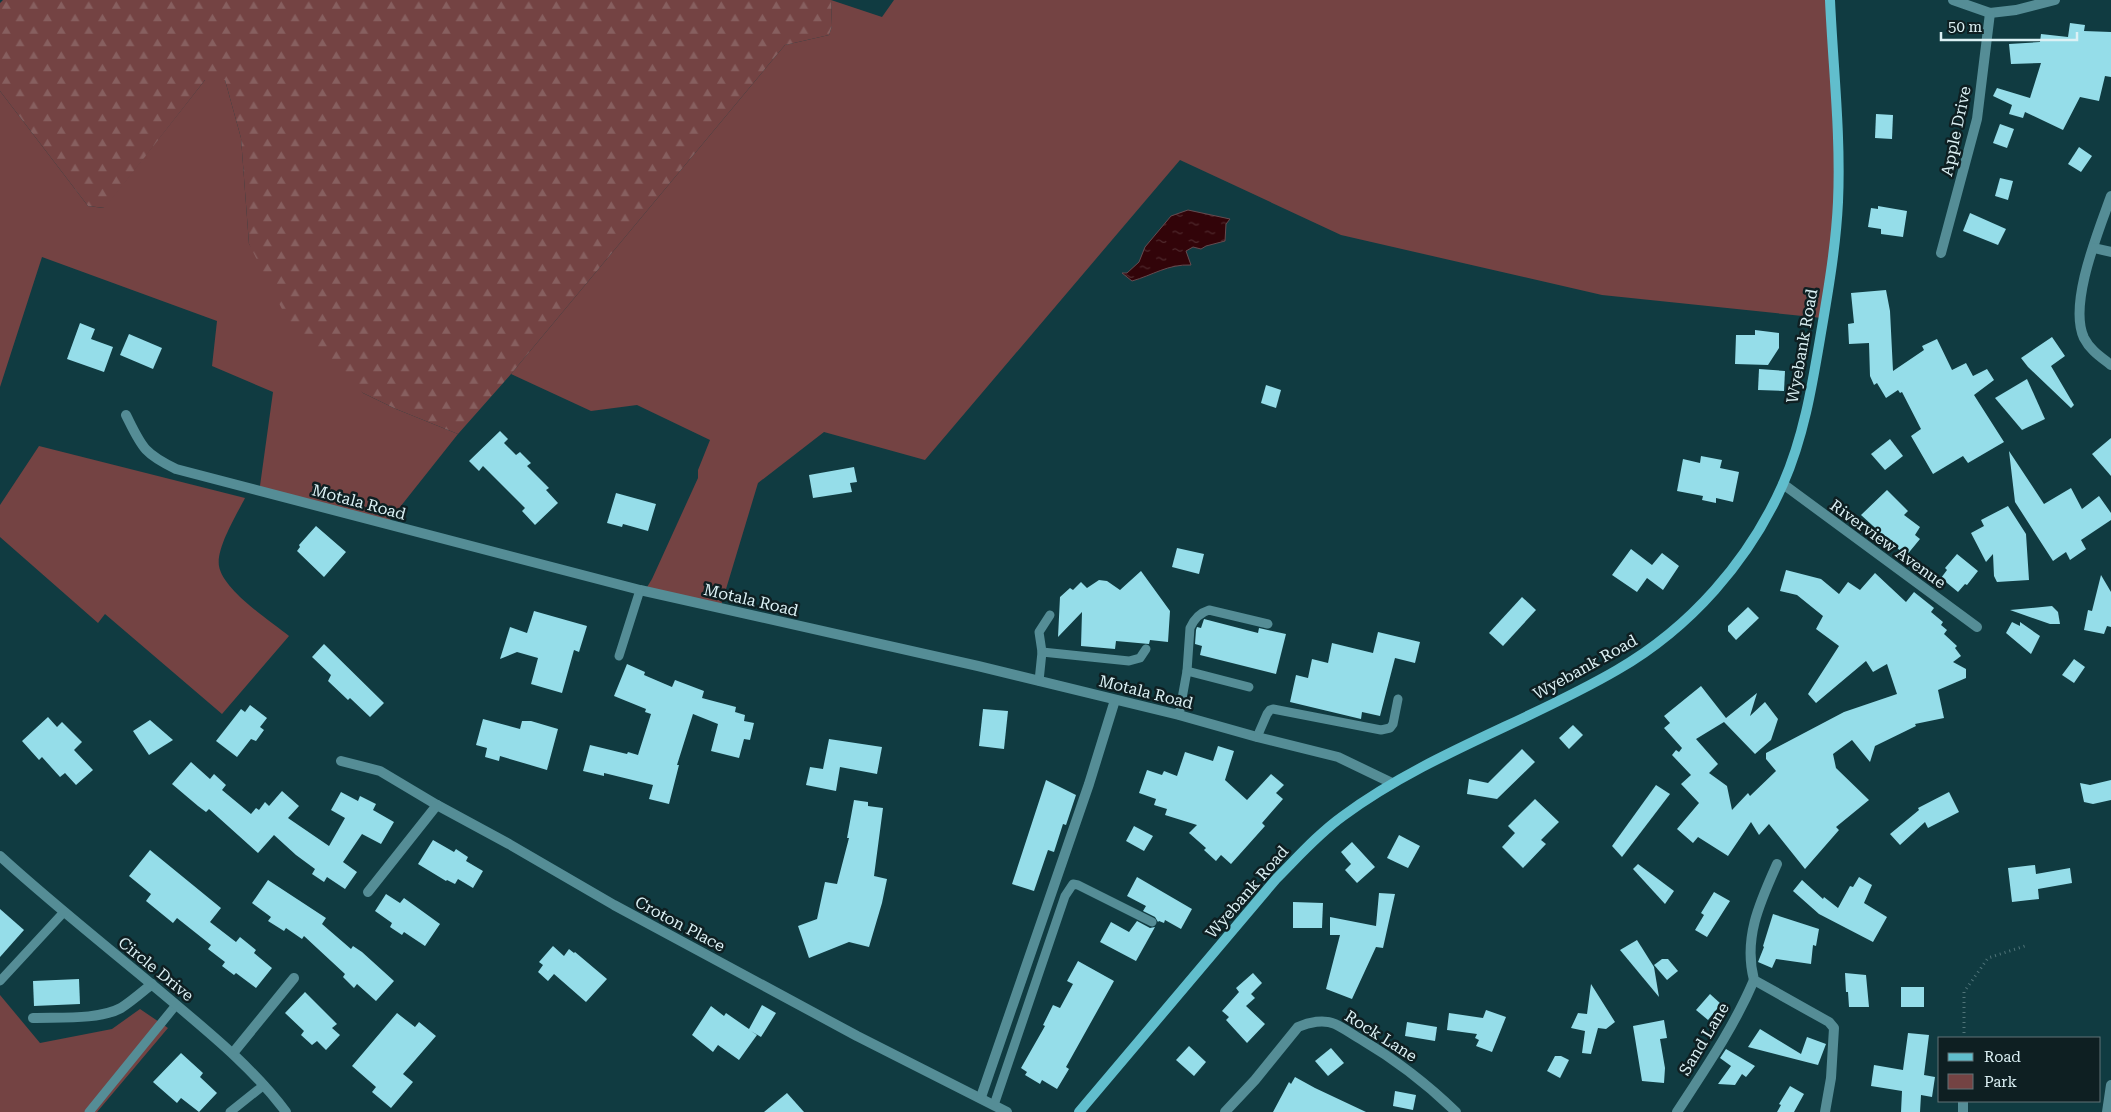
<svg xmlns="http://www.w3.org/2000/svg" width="2111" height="1112" viewBox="0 0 2111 1112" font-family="'Roboto Serif',serif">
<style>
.green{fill:#744343}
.forest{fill:url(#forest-firs)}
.water{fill:url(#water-ripples);stroke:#654b50}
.building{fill:#95dde9}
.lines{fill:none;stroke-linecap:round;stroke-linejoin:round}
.path{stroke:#507479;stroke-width:3;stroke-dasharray:1 4;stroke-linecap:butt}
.lane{stroke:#558d96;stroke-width:9}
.street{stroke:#558d96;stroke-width:10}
.secondary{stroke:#61becd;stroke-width:10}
.labels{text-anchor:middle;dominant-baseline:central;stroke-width:5;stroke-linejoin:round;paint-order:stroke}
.street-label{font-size:16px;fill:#dcf1f5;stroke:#0e1f22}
</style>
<defs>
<pattern id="forest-firs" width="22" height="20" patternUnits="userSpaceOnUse" patternTransform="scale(1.25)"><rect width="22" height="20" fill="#744343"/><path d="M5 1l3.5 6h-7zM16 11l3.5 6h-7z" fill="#875f5f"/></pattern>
<pattern id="water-ripples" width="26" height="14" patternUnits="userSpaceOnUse" patternTransform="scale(1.25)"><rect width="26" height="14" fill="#320409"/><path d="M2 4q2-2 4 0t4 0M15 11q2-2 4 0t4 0" fill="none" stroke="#4f292d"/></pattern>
</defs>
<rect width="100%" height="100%" fill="#103b41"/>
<g class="green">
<polygon points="831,0 882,17 894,0 1828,0 1836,201 1822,318 1602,295 1341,235 1180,160 925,460 824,432 758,483 720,609 644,592 652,579 698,478 698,470 710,440 637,405 591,411 511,374 785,45 829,35 832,26"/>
<polygon points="205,80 225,80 241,138 249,244 363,393 396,409 458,434 385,526 259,493 273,392 212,366 217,321 42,257 0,387 0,91 88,206 104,208"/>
<path d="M39,446L245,498C237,514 216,548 219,566C223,590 270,621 289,636L222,714L105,614L98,623L0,537V505Z"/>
<polygon points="0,995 40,1043 112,1029 140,1009 168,1028 97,1112 0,1112"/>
</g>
<polygon class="forest" points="3,0 831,0 832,26 829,35 785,45 511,374 458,434 396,409 363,393 313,351 286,317 249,244 241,138 225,80 205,80 105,208 88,206 0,91 0,3"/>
<path class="water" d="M1188,210L1230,219L1226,224L1225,241L1206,246L1201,249L1193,247L1186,251L1191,265C1168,264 1153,275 1132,281L1122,273H1127L1139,262L1145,247L1171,216Z"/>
<g class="building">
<polygon points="2070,23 2085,25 2084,31 2111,32 2111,77 2105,76 2099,101 2080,97 2063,130 2025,112 2023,118 2009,114 2012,105 1993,96 1997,88 2030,98 2041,63 2011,64 2009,44 2040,42 2041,34 2068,37"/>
<polygon points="1876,114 1893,115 1892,139 1875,138"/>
<polygon points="2000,124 2014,129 2007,148 1993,143"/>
<polygon points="2079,147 2092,156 2081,172 2068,164"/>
<polygon points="2000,178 2013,181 2008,200 1995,196"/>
<polygon points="1878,206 1907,211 1903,237 1881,234 1881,229 1868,227 1871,208 1878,209"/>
<polygon points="1970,213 2006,229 1998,245 1963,231"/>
<polygon points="1886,290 1890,311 1893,371 1924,350 1922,346 1937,339 1952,370 1966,363 1973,376 1987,369 1994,380 1974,395 2004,442 1968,463 1963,456 1933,474 1911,436 1921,429 1902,392 1900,393 1898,390 1886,398 1877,383 1874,385 1870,376 1869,343 1849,344 1848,324 1854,323 1851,293"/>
<polygon points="80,323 95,329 91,339 113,347 104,372 67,359"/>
<polygon points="1755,330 1779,333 1779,348 1768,365 1735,364 1736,335 1755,335"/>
<polygon points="129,334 162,348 153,369 120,355"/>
<polygon points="2052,337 2065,356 2051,366 2074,405 2071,408 2028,367 2021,358"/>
<polygon points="1759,369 1785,371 1784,391 1758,390"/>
<polygon points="2027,379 2045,419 2022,430 1995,398"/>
<polygon points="1266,385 1281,390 1276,408 1261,403"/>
<polygon points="500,431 508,439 504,443 516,455 520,452 531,463 527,466 549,488 546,490 558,503 535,525 522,511 525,508 483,466 479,471 469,461"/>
<polygon points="2111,438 2111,476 2092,454"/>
<polygon points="1890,439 1903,456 1885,470 1871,454"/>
<polygon points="2009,451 2044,504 2071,488 2082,509 2099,496 2111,513 2111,520 2081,540 2086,549 2070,560 2066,552 2053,561 2015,502"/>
<polygon points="1701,456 1722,460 1720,468 1739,472 1733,502 1716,498 1716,503 1702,500 1703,496 1677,491 1683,459 1700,463"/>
<polygon points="854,467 857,482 850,483 852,492 813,498 809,475"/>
<polygon points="1887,490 1908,511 1904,515 1920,527 1915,535 1920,539 1906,556 1861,515"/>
<polygon points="616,493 656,504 648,531 623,524 622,527 607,523"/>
<polygon points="2008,506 2026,534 2029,580 1997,582 1994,576 1993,554 1986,562 1971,533 1984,526 1981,520"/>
<polygon points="316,526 346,552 324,577 297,551 300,547 299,545"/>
<polygon points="1177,548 1204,554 1199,574 1172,567"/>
<polygon points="1631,549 1652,565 1662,553 1679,566 1663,590 1647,578 1637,592 1612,575"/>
<polygon points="1957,554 1978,571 1967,585 1965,584 1958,592 1941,578 1947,570 1945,568"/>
<polygon points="1786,570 1821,579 1839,594 1848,582 1860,590 1875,573 1906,602 1914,592 1934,608 1931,612 1943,622 1941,625 1947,630 1944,634 1957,646 1955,648 1961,656 1953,662 1966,669 1966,678 1938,690 1944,718 1915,724 1916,726 1875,746 1870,762 1852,740 1833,754 1836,768 1869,800 1836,827 1839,830 1805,869 1769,824 1759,835 1751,822 1728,856 1698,837 1693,843 1677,829 1699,803 1681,784 1691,775 1672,755 1676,750 1679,752 1682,748 1664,728 1670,723 1664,716 1701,686 1726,718 1757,693 1750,716 1765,702 1778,719 1771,740 1755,754 1724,722 1696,739 1718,764 1709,773 1727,786 1732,810 1748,793 1750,796 1776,771 1766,759 1766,753 1844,712 1897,694 1887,664 1873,672 1866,661 1816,703 1808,694 1839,646 1816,629 1823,616 1797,595 1780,591"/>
<polygon points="1141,571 1170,611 1168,642 1150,640 1149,644 1116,641 1115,649 1081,646 1082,612 1058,637 1060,597 1070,588 1073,590 1081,582 1087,588 1099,580 1107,581 1120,590"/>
<polygon points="2101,575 2111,592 2111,627 2107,626 2104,634 2084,630 2088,610 2092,611"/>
<polygon points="1522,597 1536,610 1503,646 1489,633"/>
<polygon points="2052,606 2058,612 2060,624 2050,624 2010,610"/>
<polygon points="1748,607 1759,618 1736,640 1728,631 1728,626"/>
<polygon points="534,611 587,626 579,652 574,650 562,693 531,684 538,658 517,652 500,659 510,627 527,633"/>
<polygon points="1204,619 1258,633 1259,628 1286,634 1276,674 1200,655 1202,646 1195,644 1196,630 1197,627 1201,628"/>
<polygon points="2012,622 2020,626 2020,622 2040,636 2031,654 2006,633"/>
<polygon points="1378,632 1420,642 1415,663 1395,658 1380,716 1362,712 1361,719 1290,702 1296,675 1308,678 1312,659 1328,663 1332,643 1373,653"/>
<polygon points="324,644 384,703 370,717 350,698 348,700 328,681 331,675 312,657"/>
<polygon points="2074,659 2085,667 2074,683 2062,675"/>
<polygon points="627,664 645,672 644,675 672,687 675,680 704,691 702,698 736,707 735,712 745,715 744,721 754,723 750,740 744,739 739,758 711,751 718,724 693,714 677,765 679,765 669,804 649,799 653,785 604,773 604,776 583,771 590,745 627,754 628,752 638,755 651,714 645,712 646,709 614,696"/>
<polygon points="250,705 267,718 260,727 264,730 256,741 251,739 237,757 216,741 241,709 245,712"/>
<polygon points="983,709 1008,711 1004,749 979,746"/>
<polygon points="48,717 57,727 62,722 82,742 74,750 93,770 76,785 65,773 60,777 42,757 39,760 22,741"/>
<polygon points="483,719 520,729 522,721 531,721 558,729 547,770 500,756 499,761 485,757 487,748 476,745"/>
<polygon points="150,720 173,740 149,755 133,731"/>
<polygon points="1573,725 1583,735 1569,749 1559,738"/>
<polygon points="829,739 882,747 877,774 840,767 836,791 806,785 810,767 823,769"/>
<polygon points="1218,746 1234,751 1225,780 1247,800 1271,774 1284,785 1276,793 1283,799 1262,823 1265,826 1231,864 1221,855 1216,861 1204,850 1206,848 1189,833 1197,825 1165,815 1167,809 1154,805 1156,799 1139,793 1147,770 1162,775 1164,771 1177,776 1185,752 1213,761"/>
<polygon points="1522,749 1535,762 1497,799 1467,794 1469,779 1488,783"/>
<polygon points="191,762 210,779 214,774 226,785 222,790 251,814 256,808 259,810 265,802 269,806 282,791 299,806 288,818 329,846 345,818 331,810 341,792 358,801 360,796 376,804 373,810 394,822 381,844 362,834 343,862 357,872 345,889 327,877 324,882 312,874 315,869 296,855 274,835 258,853 209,809 206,812 198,806 172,784"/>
<polygon points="1046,780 1076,795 1066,825 1063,824 1054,852 1048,850 1034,891 1012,884"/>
<polygon points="2111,780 2111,800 2093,804 2084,802 2080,783 2090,785"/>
<polygon points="1656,785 1670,794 1622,857 1612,846"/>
<polygon points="1949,792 1959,812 1928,828 1925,822 1900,845 1890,834 1919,810 1918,808"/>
<polygon points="1535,799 1559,822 1541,840 1546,844 1523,868 1502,847 1515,833 1508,826"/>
<polygon points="854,800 868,802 868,806 883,808 874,876 887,879 882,903 869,947 849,942 809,958 798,926 817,919 825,882 837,884 849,838 847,838"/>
<polygon points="1134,826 1153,836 1144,851 1126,841"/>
<polygon points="1399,835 1420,846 1408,868 1387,858"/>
<polygon points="433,840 454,852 456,849 468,857 466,861 483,871 473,888 458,879 455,884 447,880 446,881 418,864"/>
<polygon points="1352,842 1375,867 1357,883 1345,870 1351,864 1341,852"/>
<polygon points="150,850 221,908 210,922 236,942 240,937 256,950 254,953 272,968 256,988 236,973 234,975 222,966 225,962 208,949 211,945 177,918 173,923 146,901 151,894 129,876"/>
<polygon points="1638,864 1674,891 1665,904 1633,869"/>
<polygon points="2035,865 2036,874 2070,868 2072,883 2038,889 2039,899 2012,902 2008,868"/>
<polygon points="1137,877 1192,909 1181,929 1165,920 1164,923 1159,921 1158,922 1155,917 1143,911 1146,906 1127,896"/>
<polygon points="1859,877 1872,885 1864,903 1887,917 1873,942 1819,914 1793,891 1802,880 1823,899 1824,897 1838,908 1850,886 1853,887"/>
<polygon points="268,880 326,918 322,924 351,949 353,946 362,952 394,981 376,1001 357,984 354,988 343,977 345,974 304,936 302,939 286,928 284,931 268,921 271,917 252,903"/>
<polygon points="1714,892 1730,901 1707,937 1695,930 1704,915 1701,913"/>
<polygon points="1379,893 1395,894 1383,948 1376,947 1352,999 1326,989 1340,935 1330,935 1330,917 1376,926"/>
<polygon points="386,894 400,903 404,898 440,924 425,946 404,932 402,935 390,927 392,923 375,911"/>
<polygon points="1293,902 1323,903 1322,928 1293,928"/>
<polygon points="0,909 24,930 0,957"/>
<polygon points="1773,914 1819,929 1816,946 1813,945 1811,964 1776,959 1772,968 1758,962 1764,947 1763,946"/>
<polygon points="1137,921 1150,928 1155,927 1136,961 1100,942 1111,922 1129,932"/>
<polygon points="1637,940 1654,967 1659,997 1620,950"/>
<polygon points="553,946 564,956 569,949 574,953 575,952 607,979 586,1002 554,974 548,981 538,972 543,965 539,962"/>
<polygon points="1662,959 1668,959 1678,971 1667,980 1654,965"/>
<polygon points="1078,961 1114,981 1066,1067 1069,1069 1057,1089 1042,1080 1040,1084 1025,1075 1027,1072 1021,1068 1045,1026 1043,1025 1053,1005 1060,1008 1073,984 1067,981"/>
<polygon points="1253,973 1262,983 1251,994 1255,998 1246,1006 1265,1024 1247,1043 1226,1020 1229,1017 1222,1011 1239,992 1236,988"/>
<polygon points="1845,973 1866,975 1869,1007 1849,1007 1848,992 1846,992"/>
<polygon points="79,979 80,1004 34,1006 33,981"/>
<polygon points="1591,984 1615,1022 1606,1029 1598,1028 1591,1054 1582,1053 1585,1031 1571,1028 1578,1013 1587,1014"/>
<rect x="1901" y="987" width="23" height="20"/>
<polygon points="305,992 337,1024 332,1028 340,1035 326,1050 317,1041 312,1045 301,1035 304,1031 285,1013"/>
<polygon points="1710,994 1721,1004 1708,1020 1696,1010"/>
<polygon points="762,1005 776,1013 761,1037 751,1031 757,1035 739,1060 718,1045 713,1052 692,1035 711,1006 724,1016 726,1013 749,1029"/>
<polygon points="1486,1010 1506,1017 1492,1052 1476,1046 1479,1040 1475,1038 1477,1034 1447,1030 1449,1013 1483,1018"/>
<polygon points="397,1013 415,1027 419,1022 436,1036 403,1074 413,1082 391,1108 372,1092 376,1087 352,1066"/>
<polygon points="1664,1020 1667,1038 1660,1039 1665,1068 1664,1083 1642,1081 1633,1026"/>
<polygon points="1407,1022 1437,1027 1435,1041 1405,1036"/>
<polygon points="1760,1029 1801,1054 1807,1037 1826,1044 1818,1065 1748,1047"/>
<polygon points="1908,1033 1929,1035 1924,1075 1935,1077 1932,1097 1921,1095 1920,1112 1901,1112 1902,1091 1871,1086 1874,1065 1903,1070"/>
<polygon points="1189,1046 1206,1062 1194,1076 1176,1060"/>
<polygon points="1331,1048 1344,1063 1328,1076 1315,1061"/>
<polygon points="1726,1049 1755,1066 1746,1077 1742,1074 1735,1085 1718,1084 1731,1066 1720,1058"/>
<polygon points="181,1053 203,1073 200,1077 217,1093 199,1112 181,1098 177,1103 153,1082"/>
<polygon points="1555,1056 1561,1056 1569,1060 1560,1078 1547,1071"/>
<polygon points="1295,1077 1315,1088 1366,1112 1273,1112 1289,1082 1291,1084"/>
<polygon points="1790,1086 1804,1094 1794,1112 1777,1112 1781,1105 1779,1104"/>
<polygon points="1395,1091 1416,1095 1413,1110 1393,1106"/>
<polygon points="787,1093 804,1112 764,1112"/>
</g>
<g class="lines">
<polyline class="path" points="1964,1038 1964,992 1988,958 2028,945"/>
<g class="lane">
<polyline points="1042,652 1039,632 1050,615"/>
<polyline points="619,656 640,590"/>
<path d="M1187,671L1190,628C1194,619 1199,613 1209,610L1268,624"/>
<polyline points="1039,681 1042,652 1129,661 1140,658 1146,649"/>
<polyline points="1179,715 1187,671 1249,687"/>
<polyline points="1257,737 1267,714 1270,710 1273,709 1381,730 1390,728 1393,724 1398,699"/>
<polyline points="0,981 63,913"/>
<polyline points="994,1105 1065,896 1073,884 1078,885 1152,922"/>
<polyline points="89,1112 176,1005"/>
<polyline points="230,1112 264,1085"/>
</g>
<g class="street">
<polyline points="1953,0 1990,13 2016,10 2055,0"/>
<path d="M2111,196C2099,230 2068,304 2084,338C2090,350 2101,357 2111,365"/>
<polyline points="2094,248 2111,252"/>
<polyline points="1941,253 1977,119 1990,13"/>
<path d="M126,415C142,447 143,453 176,469L640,590L978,666L1179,715L1257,737L1338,757L1392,783"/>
<polyline points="1783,484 1977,627"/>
<polyline points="341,761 380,771 437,805 509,844 614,905 857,1036 1007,1112"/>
<path d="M0,856C58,909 120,957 180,1008C218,1040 256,1072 286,1112"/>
<path d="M1777,864C1760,902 1743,938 1754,980L1829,1022L1834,1028L1831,1078L1825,1112"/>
<polyline points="368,892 437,805"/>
<path d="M33,1018C59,1017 99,1020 121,1008C132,1001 142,992 152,984"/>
<polyline points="233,1053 294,978"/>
<polyline points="981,1097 1089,784 1115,700"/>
<path d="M1225,1112L1255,1080L1298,1027C1309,1022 1324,1019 1335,1024C1344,1028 1353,1035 1362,1040C1396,1060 1427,1084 1456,1112"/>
<path d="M1677,1112C1705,1069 1734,1027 1754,980"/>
<polyline points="1963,1112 1963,1101"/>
<polyline points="2107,1112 2111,1085"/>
</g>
<path class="secondary" d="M1079,1112L1276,879C1297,858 1318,834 1343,816C1427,754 1528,722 1617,670C1690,628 1749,561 1783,484C1805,434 1813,380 1822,327C1829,286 1836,244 1838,202C1841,135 1833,67 1830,0"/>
</g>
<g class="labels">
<g class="street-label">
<text transform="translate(1956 131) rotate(-78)">Apple Drive</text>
<text transform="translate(1802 346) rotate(-80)">Wyebank Road</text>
<text transform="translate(359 502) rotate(15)">Motala Road</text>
<text transform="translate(1888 544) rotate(36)">Riverview Avenue</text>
<text transform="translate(751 600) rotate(13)">Motala Road</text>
<text transform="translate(1585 667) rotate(-29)">Wyebank Road</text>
<text transform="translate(1146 692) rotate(14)">Motala Road</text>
<text transform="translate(1247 892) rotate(-49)">Wyebank Road</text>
<text transform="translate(680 924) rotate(28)">Croton Place</text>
<text transform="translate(156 969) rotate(39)">Circle Drive</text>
<text transform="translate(1381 1036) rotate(32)">Rock Lane</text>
<text transform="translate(1704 1039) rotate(-59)">Sand Lane</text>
</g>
</g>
<rect x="1938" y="1037" width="162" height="65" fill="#0e1f22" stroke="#607376"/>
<rect x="1948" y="1053" width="25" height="8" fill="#61becd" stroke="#607376"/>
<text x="1984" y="1062" font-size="15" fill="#dcf1f5">Road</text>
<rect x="1948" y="1074" width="25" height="15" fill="#744343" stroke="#607376"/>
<text x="1984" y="1087" font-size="15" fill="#dcf1f5">Park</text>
<path d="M1941 32v8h136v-8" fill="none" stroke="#dcf1f5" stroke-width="2.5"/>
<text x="1948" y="32" font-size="15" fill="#dcf1f5" stroke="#0e1f22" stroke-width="4" paint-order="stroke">50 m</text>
</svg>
